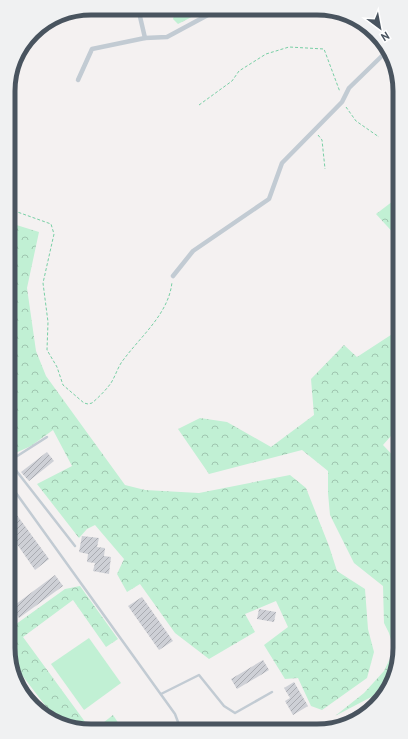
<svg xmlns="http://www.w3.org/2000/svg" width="408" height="739" viewBox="0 0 408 739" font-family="'PT Sans',sans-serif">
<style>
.green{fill:#c1f0d4}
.forest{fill:url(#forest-crowns)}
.building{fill:url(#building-hatch)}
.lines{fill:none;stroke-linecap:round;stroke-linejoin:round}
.path{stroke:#78cfa5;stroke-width:1;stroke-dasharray:3 2;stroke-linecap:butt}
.service{stroke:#c2cbd3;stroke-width:2.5}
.minor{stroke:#c2cbd3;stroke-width:4.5}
.tertiary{stroke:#c2cbd3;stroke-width:5.5}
.rim{fill:none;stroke:#49545f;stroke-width:5}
</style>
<defs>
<pattern id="forest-crowns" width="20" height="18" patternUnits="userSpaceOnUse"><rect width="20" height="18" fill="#c1f0d4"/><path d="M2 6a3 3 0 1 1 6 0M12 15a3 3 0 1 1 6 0" fill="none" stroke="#9fc5af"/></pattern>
<pattern id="building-hatch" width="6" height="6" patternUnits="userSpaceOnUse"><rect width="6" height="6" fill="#ced0d6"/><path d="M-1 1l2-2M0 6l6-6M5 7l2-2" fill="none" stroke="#a9abb1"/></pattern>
</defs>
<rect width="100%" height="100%" fill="#f4f1f1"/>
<polygon class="green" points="89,638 121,683 84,710 51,664"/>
<g class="forest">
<polygon points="176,9 207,9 178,24 173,19"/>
<polygon points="397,198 397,237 376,214"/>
<polygon points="10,223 39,232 27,288 36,351 46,376 125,485 145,490 199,493 290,475 306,488 329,546 337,571 365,589 368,629 374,652 367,678 322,710 311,706 298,678 285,679 264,645 288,627 276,601 245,614 255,632 209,659 175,633 140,584 127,592 117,574 124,559 95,525 87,529 79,538 37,484 72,466 53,430 31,446 11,455"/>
<polygon points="397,331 398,428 383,445 398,461 399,531 397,542 399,552 400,654 388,686 375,695 335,716 364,693 384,671 394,650 389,633 384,623 383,586 354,563 330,515 328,493 328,471 302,450 209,474 178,429 200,418 227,422 271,447 314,415 311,379 344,345 357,357"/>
<polygon points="80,586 118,639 106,647 73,600 23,637 91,730 80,730 57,721 12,662 12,627 65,589"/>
<polygon points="113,715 123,730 94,730"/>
</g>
<g class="building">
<polygon points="47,452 54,461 29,481 21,472"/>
<polygon points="11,507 49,559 35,570 12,537"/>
<polygon points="82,536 99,538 97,547 105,548 104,556 111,557 109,574 93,571 95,563 87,562 88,554 79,552"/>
<polygon points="55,575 63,586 19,618 12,607"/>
<polygon points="142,597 173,641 159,650 128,606"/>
<polygon points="259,609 276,612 274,622 257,619"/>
<polygon points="263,660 269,670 237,689 231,679"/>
<polygon points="294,682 308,706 293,715 285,701 290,698 284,688"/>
</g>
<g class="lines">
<g class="path">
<polyline points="199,105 232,81 239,71 266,54 289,47 324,49 340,92"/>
<polyline points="346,107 356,121 379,137"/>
<polyline points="318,135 322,140 325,169"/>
<path d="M9,209L51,224L54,234L43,283L48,322L47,350L57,367L63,385L84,403L88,404L92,403C99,397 106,390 111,383C116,375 118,366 124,359C142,335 169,313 172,282"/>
</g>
<g class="service">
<polyline points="11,460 47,437"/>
<polyline points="11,464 75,546"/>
<polyline points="11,486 175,714 178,722 179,729"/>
<polyline points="161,694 199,675 224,706 235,713 272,692"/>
</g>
<g class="minor">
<polyline points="138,8 145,38"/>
<polyline points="78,80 92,49 145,38 167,37 219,9"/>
<polyline points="173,276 193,251 269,199 282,163 342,102 349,88 387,51"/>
<polyline points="12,672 46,716"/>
</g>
<polyline class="tertiary" points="330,727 374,705"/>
</g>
<path d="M0 0H408V739H0ZM91 15H317A76 76 0 0 1 393 91V648A76 76 0 0 1 317 724H91A76 76 0 0 1 15 648V91A76 76 0 0 1 91 15Z" fill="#f0f1f2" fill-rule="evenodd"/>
<path class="rim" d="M91 15H317A76 76 0 0 1 393 91V648A76 76 0 0 1 317 724H91A76 76 0 0 1 15 648V91A76 76 0 0 1 91 15Z"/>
<g transform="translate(380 28) rotate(148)" stroke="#ffffff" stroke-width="3" paint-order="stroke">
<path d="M0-3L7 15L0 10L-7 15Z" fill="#49545f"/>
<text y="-6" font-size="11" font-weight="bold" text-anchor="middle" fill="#49545f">N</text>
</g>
</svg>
